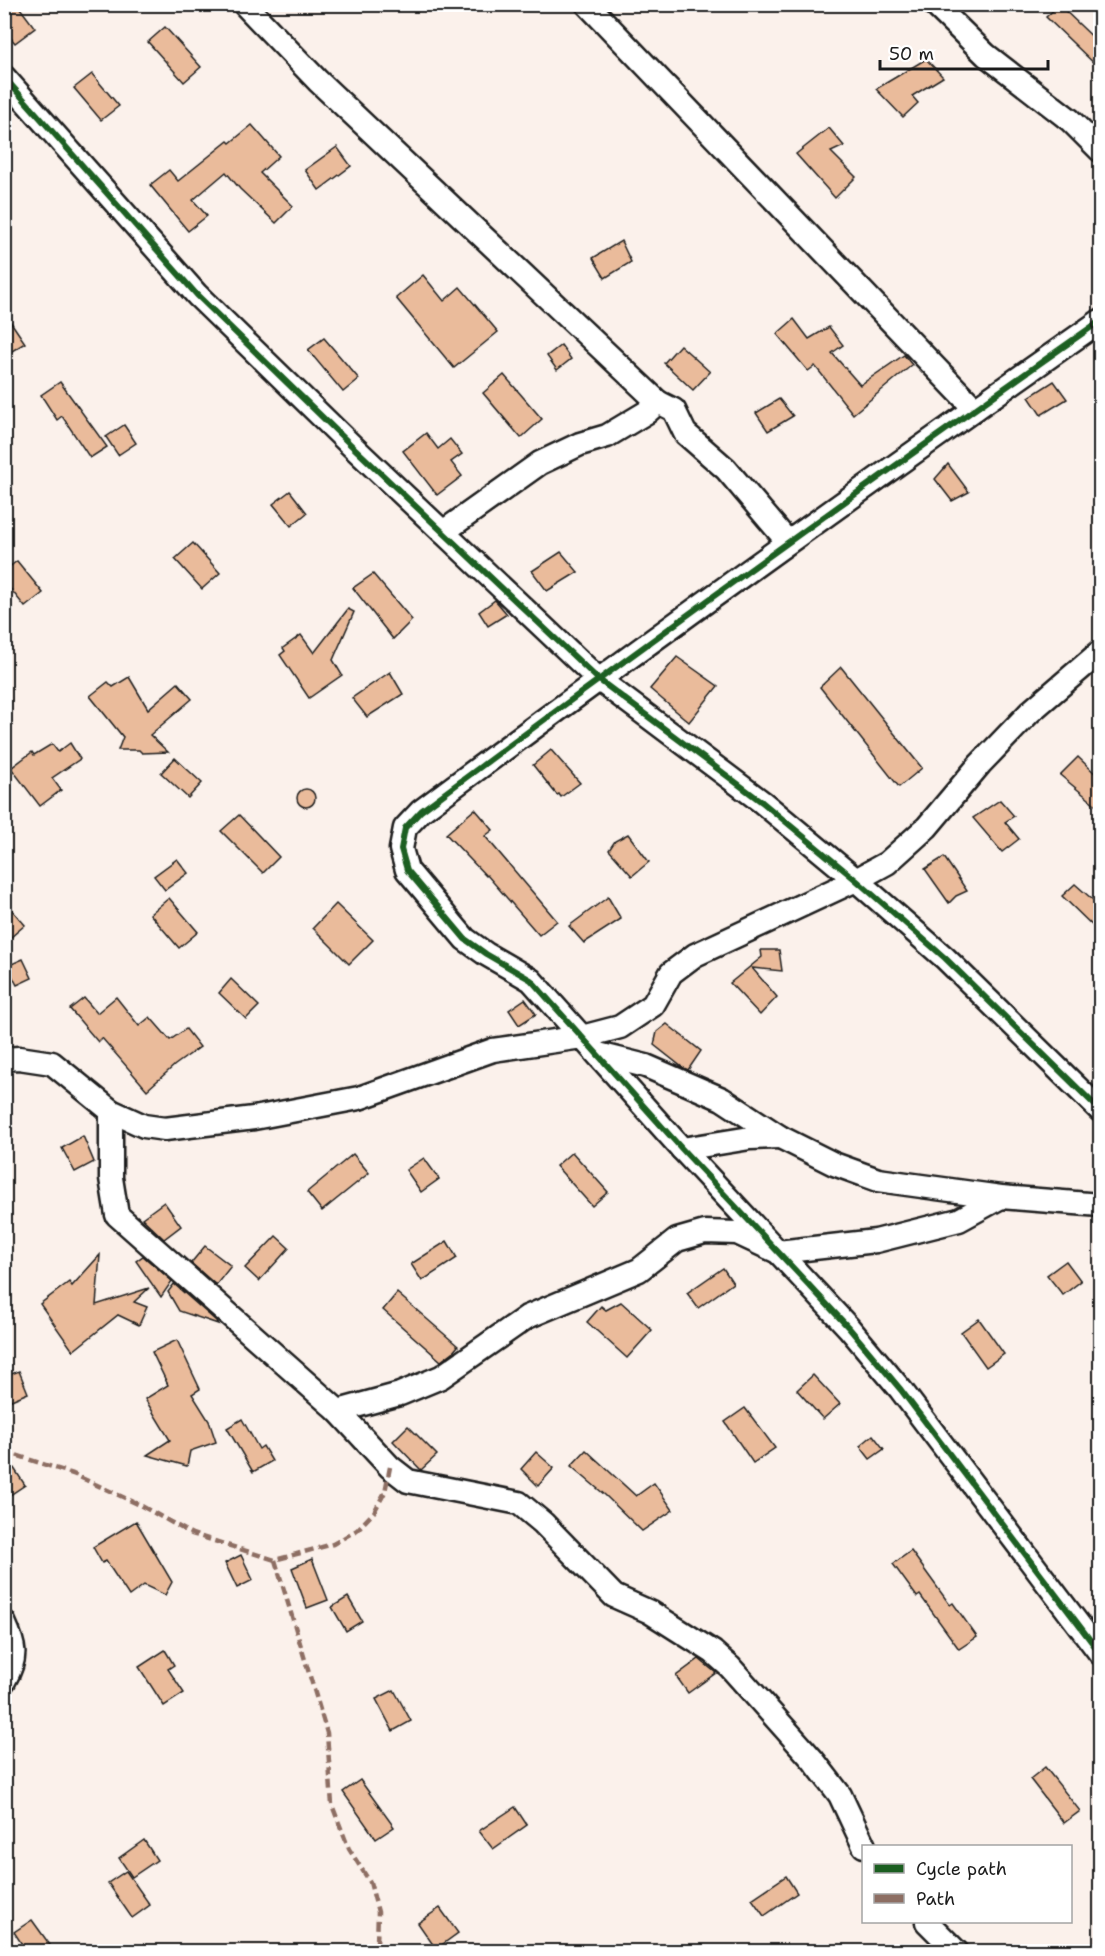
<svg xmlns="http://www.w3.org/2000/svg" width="1105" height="1956" viewBox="0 0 1105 1956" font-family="'Shantell Sans',sans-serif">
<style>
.building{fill:#eabb9b;stroke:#1c1c1c;stroke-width:1.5}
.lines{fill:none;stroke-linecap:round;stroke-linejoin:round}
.street-casing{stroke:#1c1c1c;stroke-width:27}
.street{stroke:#fff;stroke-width:22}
.quiet{stroke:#8d6e63;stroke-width:4.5;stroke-dasharray:9 4.5;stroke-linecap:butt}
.cycleway-casing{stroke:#fff;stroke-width:10}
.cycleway{stroke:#1b5e20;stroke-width:6}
</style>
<rect width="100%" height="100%" fill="#fbf1eb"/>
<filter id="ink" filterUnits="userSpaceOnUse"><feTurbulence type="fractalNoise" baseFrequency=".0167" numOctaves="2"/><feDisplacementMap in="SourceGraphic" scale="12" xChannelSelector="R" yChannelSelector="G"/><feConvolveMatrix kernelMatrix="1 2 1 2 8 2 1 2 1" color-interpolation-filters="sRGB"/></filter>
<g filter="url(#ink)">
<g class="building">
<polygon points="4,4 17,4 35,28 15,43 4,30"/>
<polygon points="1059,5 1101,45 1101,70 1046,17"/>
<polygon points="165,27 201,67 184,82 148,42"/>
<polygon points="926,59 943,77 912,96 918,103 903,117 876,89"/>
<polygon points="92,74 119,106 101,120 74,88"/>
<polygon points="252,125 279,156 260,173 293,206 276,223 240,189 226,172 193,200 207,216 188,231 150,185 169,170 178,181 228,141 230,143"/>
<polygon points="829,128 844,146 831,152 856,177 835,198 796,154"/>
<polygon points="337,147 351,166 319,190 305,170"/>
<polygon points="621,241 631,262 605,278 593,258"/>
<polygon points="423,275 444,301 460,287 498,332 454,368 396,298"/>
<polygon points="4,312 25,343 4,356"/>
<polygon points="794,319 809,339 829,327 843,345 832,353 860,385 904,355 912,365 853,414 815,366 808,371 777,334"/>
<polygon points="324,338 359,379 343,392 308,350"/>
<polygon points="561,345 571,359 557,370 547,356"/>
<polygon points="680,345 710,372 693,390 664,363"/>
<polygon points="504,375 542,419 521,438 483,393"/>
<polygon points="1054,381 1067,399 1041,415 1029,397"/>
<polygon points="60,382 107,447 90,458 62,416 57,420 41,395"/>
<polygon points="779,399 793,416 768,431 756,413"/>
<polygon points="124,425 136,443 118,455 106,437"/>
<polygon points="426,433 438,449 450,439 462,454 451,462 462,476 437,495 403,451"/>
<polygon points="948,464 969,492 952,501 935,479"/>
<polygon points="290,491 307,513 291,526 273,504"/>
<polygon points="193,543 220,573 202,589 175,559"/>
<polygon points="561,552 578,572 547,591 532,571"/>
<polygon points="17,561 43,593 25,607 4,581 4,571"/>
<polygon points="373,574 412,620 393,639 353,588"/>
<polygon points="495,600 507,614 488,626 479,612"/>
<polygon points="348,609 354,612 333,660 342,675 309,698 280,655 285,651 283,648 301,635 314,653"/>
<polygon points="677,657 718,686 689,722 650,689"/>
<polygon points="841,667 922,768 899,787 820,687"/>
<polygon points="390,672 403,694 367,717 352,698"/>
<polygon points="129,677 148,709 178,683 192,699 150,735 168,752 142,753 139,750 118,750 123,737 90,696 108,682 113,687"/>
<polygon points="70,743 80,759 52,778 61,790 40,806 11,768 32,752 34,755 52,744 58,752"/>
<polygon points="551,750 580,783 561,797 559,794 557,795 533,765"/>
<polygon points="1078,757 1101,779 1101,809 1060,775"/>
<polygon points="175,758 202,783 188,798 161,773"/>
<circle cx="306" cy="798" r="9"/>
<polygon points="1000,800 1014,816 1005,822 1019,839 1002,852 973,818"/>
<polygon points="475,809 493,830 485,836 557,921 539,935 487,875 486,876 446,834"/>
<polygon points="239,815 279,857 263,873 221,831"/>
<polygon points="628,834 649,862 632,876 609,850 615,841"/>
<polygon points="944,857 967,891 956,896 949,903 925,869"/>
<polygon points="177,859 188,873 165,890 154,876"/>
<polygon points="1075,884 1101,907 1101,934 1062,896"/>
<polygon points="608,897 621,919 584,943 569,926"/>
<polygon points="169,898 198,932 179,948 150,914"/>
<polygon points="4,901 25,925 4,943"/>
<polygon points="336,904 373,940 349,964 313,928"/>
<polygon points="761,950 779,950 782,971 752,968 777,997 760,1015 730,983 762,957"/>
<polygon points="23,959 32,978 17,985 7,966"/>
<polygon points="231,979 259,1006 246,1019 219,993"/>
<polygon points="116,997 139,1026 150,1017 170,1040 186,1029 200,1047 175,1065 147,1090 102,1038 98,1042 70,1009 84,998 97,1013"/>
<polygon points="525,999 536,1014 519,1025 509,1010"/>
<polygon points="667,1024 701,1051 688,1070 682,1067 654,1045 657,1032"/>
<polygon points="83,1136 94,1162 75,1172 62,1148"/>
<polygon points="572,1152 608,1192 592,1206 556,1166"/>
<polygon points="353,1154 369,1173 322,1211 307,1192"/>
<polygon points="424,1158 439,1179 421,1192 406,1170"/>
<polygon points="164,1202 181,1226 164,1239 142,1218"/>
<polygon points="276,1236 289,1248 259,1281 245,1268"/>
<polygon points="447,1241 457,1258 422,1281 411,1264"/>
<polygon points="205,1246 231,1266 216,1285 191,1263"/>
<polygon points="100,1255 96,1305 149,1288 134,1302 147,1307 139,1325 118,1315 73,1351 40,1304 69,1282 72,1286"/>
<polygon points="143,1256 172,1281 161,1297 136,1261"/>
<polygon points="1066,1261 1081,1281 1063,1295 1047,1275"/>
<polygon points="723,1268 733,1283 698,1308 687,1293"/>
<polygon points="174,1284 216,1321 218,1324 179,1311 168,1292"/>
<polygon points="397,1293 458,1346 453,1352 441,1361 383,1310"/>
<polygon points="621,1302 652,1330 627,1358 587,1322 601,1306 606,1310"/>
<polygon points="979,1319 1004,1354 986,1367 961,1332"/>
<polygon points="177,1340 200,1389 192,1394 209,1421 216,1442 190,1451 187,1466 147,1455 170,1440 145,1399 168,1385 152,1352"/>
<polygon points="19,1371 28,1393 4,1403 4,1377"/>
<polygon points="813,1375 840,1404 823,1419 797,1390"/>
<polygon points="745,1408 775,1448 753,1463 725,1422"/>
<polygon points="242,1419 259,1449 263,1446 272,1461 253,1472 227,1428"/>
<polygon points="408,1426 437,1455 421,1470 393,1441"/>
<polygon points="873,1435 884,1449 870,1459 860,1446"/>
<polygon points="586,1450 636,1496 654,1483 673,1510 642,1531 605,1495 571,1466"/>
<polygon points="536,1452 554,1468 538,1486 521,1469"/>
<polygon points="4,1453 25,1485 4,1499"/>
<polygon points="136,1521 172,1582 165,1595 144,1585 129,1596 106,1561 102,1563 93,1547"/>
<polygon points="911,1551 950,1605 953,1603 977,1637 959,1649 920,1595 917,1597 893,1564"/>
<polygon points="241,1555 253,1580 237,1588 225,1563"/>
<polygon points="312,1559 328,1600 307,1608 292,1568"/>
<polygon points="348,1597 362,1621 346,1631 332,1607"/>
<polygon points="165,1650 174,1665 168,1669 184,1693 164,1706 139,1667"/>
<polygon points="699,1659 716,1673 688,1693 676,1676"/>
<polygon points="394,1690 411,1721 393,1731 376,1699"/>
<polygon points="1045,1767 1080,1811 1064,1823 1030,1779"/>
<polygon points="360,1780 394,1827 376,1839 343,1792"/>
<polygon points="515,1807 527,1825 493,1849 479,1831"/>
<polygon points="144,1840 157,1860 132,1877 119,1858"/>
<polygon points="126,1871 150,1905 132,1918 108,1883"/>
<polygon points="786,1876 797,1893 764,1916 752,1899"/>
<polygon points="440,1908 458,1933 436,1949 418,1923"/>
<polygon points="32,1920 55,1952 27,1952 14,1932"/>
</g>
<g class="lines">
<defs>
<g id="street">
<polyline points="244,4 318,81 658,402 674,410 685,433 726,469 788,542"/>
<polyline points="587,4 975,409"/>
<polyline points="934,4 986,55 1070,120 1100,150"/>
<polyline points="4,77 197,295 351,445 598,679 762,802 856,880 945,958 1100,1110"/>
<path d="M1100,321C872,481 645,644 421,811L405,828L401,849L407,870L465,939L486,954L531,980L682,1149L849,1328L901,1390L1100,1653"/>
<polyline points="443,532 540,463 580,444 607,436 647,412 658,402"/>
<polyline points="598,1054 646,1066 722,1099 780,1137 834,1164 878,1180 1001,1197 1100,1205"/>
<polyline points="4,1059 19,1058 52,1063 111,1111 144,1126 165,1129 254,1118 359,1098 493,1050 582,1037 620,1027 653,1005 671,973 695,955 856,880 887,863 927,827 980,764 1030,712 1100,652"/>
<polyline points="111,1111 111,1178 117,1215 338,1411 390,1467 408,1481 519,1503 543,1523 614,1596 650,1612 713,1652 730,1667 813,1760 840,1795 864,1846"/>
<polyline points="682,1149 750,1138 780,1137"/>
<polyline points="338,1411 400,1394 441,1377 527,1317 639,1270 677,1240 705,1232 737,1233 778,1252 876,1241 959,1220 1001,1197"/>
<path d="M4,1622C15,1646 18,1657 4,1681"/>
<polyline points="927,1922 957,1952"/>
</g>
</defs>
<use href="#street" class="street-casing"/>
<use href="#street" class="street"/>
<g class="quiet">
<polyline points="4,1451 73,1474 138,1504 192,1534 275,1560 333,1544 357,1530 374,1512 385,1492 390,1467"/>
<polyline points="275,1560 327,1733 332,1805 349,1849 370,1882 378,1912 377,1944 383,1952"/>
</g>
<defs>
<g id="cycleway">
<polyline points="4,77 197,295 351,445 598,679 762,802 856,880 945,958 1100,1110"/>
<path d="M1100,321C872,481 645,644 421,811L405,828L401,849L407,870L465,939L486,954L531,980L682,1149L849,1328L901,1390L1100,1653"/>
</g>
</defs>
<use href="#cycleway" class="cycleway-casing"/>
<use href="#cycleway" class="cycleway"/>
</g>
</g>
<rect width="1105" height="1956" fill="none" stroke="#fff" stroke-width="24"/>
<rect x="12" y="12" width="1081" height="1932" fill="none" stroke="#1c1c1c" stroke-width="2" filter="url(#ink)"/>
<rect x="862" y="1845" width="210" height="78" fill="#ffffff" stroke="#a4a4a4" stroke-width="1.5"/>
<rect x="874" y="1864" width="30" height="9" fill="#1b5e20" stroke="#a4a4a4" stroke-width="1.5"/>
<text x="916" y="1875" font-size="18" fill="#1c1c1c">Cycle path</text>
<rect x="874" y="1894" width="30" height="9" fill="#8d6e63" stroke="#a4a4a4" stroke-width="1.5"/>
<text x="916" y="1905" font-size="18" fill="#1c1c1c">Path</text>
<path d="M880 60v9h168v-9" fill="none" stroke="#1c1c1c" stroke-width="3"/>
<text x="889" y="60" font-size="18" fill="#1c1c1c" stroke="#ffffff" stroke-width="4.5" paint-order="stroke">50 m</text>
</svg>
